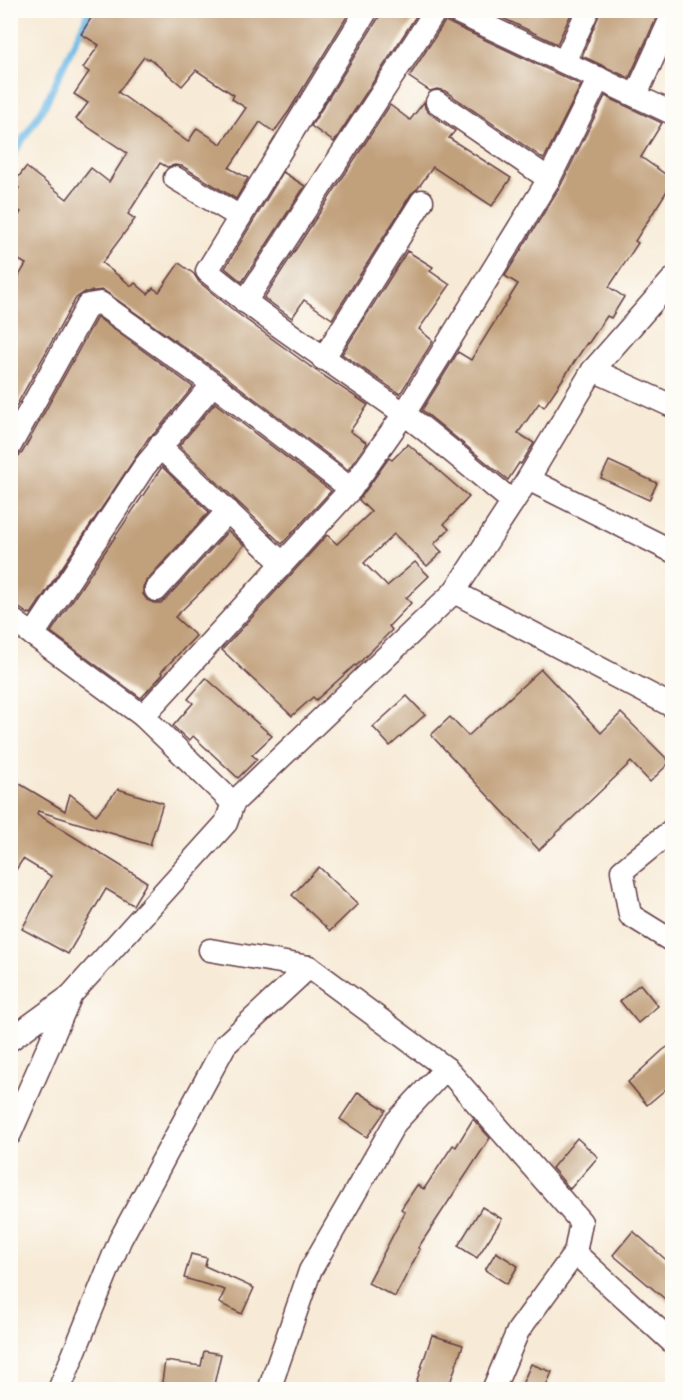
<svg xmlns="http://www.w3.org/2000/svg" width="683" height="1400" viewBox="0 0 683 1400" font-family="'Shantell Sans',sans-serif">
<style>
.lines{fill:none;stroke-linecap:round;stroke-linejoin:round}
.stream{stroke:#6bb9e5;stroke-width:7}
.building{fill:#c1a07b;fill-rule:evenodd}
.street-casing{stroke:#643d45;stroke-width:25}
.street{stroke:#fff;stroke-width:22}
</style>
<rect width="100%" height="100%" fill="#fdfcf7"/>
<filter id="ink" filterUnits="userSpaceOnUse"><feTurbulence type="fractalNoise" baseFrequency=".0167" numOctaves="2"/><feDisplacementMap in="SourceGraphic" scale="12" xChannelSelector="R" yChannelSelector="G"/><feConvolveMatrix kernelMatrix="1 2 1 2 8 2 1 2 1" color-interpolation-filters="sRGB"/></filter>
<filter id="wash" filterUnits="userSpaceOnUse"><feTurbulence type="fractalNoise" baseFrequency=".008" numOctaves="4" result="noise"/><feDisplacementMap in="SourceGraphic" scale="24" xChannelSelector="R" yChannelSelector="G"/><feGaussianBlur stdDeviation="1.35" result="paint"/><feColorMatrix in="noise" values="0 0 0 0 0 0 0 0 0 0 0 0 0 0 0 0 0 1.4 0 .05"/><feComposite in="paint" operator="in"/></filter>
<g filter="url(#wash)">
<rect width="100%" height="100%" fill="#f7ead6"/>
<g class="lines">
<polyline class="stream" points="10,159 44,107 90,10"/>
</g>
<g id="blocks">
<g class="building">
<path d="M96,10H351L289,111L274,132L260,122L229,168L248,178L236,199L182,166L175,165L167,167L160,163L128,214L135,219L102,263L132,286L135,283L148,294L153,288L159,292L179,263L194,274L199,282L237,313L315,370L368,405L350,431L367,443L348,470L221,373L103,290L85,292L76,298L10,417V291L26,264L10,255V230L21,212L10,205V201L19,188L14,183L26,167L67,199L91,168L109,182L127,153L76,119L88,103L74,94L89,72L83,68L99,45L81,34ZM144,57L148,59L149,58L182,86L196,70L234,95L232,99L246,108L221,144L197,128L188,142L118,92Z"/>
<polygon points="380,10 420,10 334,142 311,126 379,17"/>
<polygon points="486,10 573,10 557,44"/>
<polygon points="601,10 660,10 629,78 582,56"/>
<polygon points="445,21 581,85 544,159 445,91 437,89 430,91 409,77"/>
<polygon points="605,96 662,123 641,157 672,179 672,183 635,241 638,243 609,287 624,297 611,318 607,316 588,344 587,343 544,407 539,403 518,433 534,443 521,464 519,463 508,480 422,410 458,352 471,360 518,284 505,276 561,185"/>
<polygon points="424,102 425,108 429,113 455,131 449,138 511,178 492,206 433,167 418,188 411,194 332,319 304,300 292,318 264,298 390,105 410,120"/>
<polygon points="283,172 305,186 242,282 225,268"/>
<polygon points="407,251 433,267 430,271 450,285 419,329 433,341 400,394 342,354"/>
<polygon points="97,317 193,387 154,434 149,437 31,614 29,613 28,614 18,607 10,605 10,459 17,457 22,453"/>
<polygon points="215,403 331,491 282,544 179,446"/>
<polygon points="408,444 469,497 444,524 449,529 434,544 442,552 427,566 394,534 364,563 387,586 415,562 429,576 406,598 411,603 389,626 392,630 356,666 355,665 316,700 313,697 292,716 222,650 327,535 337,544 371,512 359,500 389,458 392,460"/>
<polygon points="609,461 657,483 649,500 601,478"/>
<polygon points="162,467 209,512 146,581 143,587 143,594 147,600 154,603 161,603 166,599 228,531 244,545 218,575 175,617 196,636 161,672 163,674 141,698 51,632"/>
<polygon points="541,669 601,733 621,713 670,762 650,782 631,762 539,850 431,735 450,717 468,736"/>
<polygon points="206,678 272,736 252,755 257,759 238,778 193,736 189,741 173,726 193,703 188,699"/>
<polygon points="407,696 425,715 390,746 373,727"/>
<polygon points="10,778 65,811 70,794 96,815 118,789 163,803 150,845 38,811 37,814 147,882 133,905 106,889 68,954 22,929 51,876 23,859 10,879"/>
<polygon points="319,867 358,904 330,931 292,895"/>
<polygon points="640,984 658,1006 638,1023 620,1001"/>
<polygon points="672,1044 672,1084 647,1105 628,1082 663,1050"/>
<polygon points="358,1092 386,1110 367,1137 340,1119"/>
<polygon points="473,1119 490,1138 418,1248 420,1249 395,1297 368,1283 405,1212 401,1209 417,1185 424,1189 453,1145 456,1147"/>
<polygon points="577,1138 598,1157 570,1189 552,1168"/>
<polygon points="482,1207 502,1219 477,1258 458,1246"/>
<polygon points="633,1231 672,1265 672,1305 613,1255"/>
<polygon points="496,1252 518,1266 507,1284 485,1270"/>
<polygon points="191,1254 207,1258 205,1266 254,1288 242,1314 219,1303 225,1290 184,1278"/>
<polygon points="432,1335 463,1345 448,1389 414,1389"/>
<polygon points="204,1351 221,1354 213,1389 161,1389 165,1361 201,1366"/>
<polygon points="531,1364 552,1372 545,1389 520,1389"/>
</g>
</g>
</g>
<g filter="url(#ink)">
<use href="#blocks" fill-opacity="0" stroke="#643d45" stroke-width="1.5"/>
<g class="lines">
<defs>
<g id="street">
<path d="M367,10L207,271C269,322 337,366 403,413C441,441 476,472 513,502"/>
<polyline points="453,10 672,113"/>
<polyline points="564,62 588,10"/>
<polyline points="636,95 672,16"/>
<polyline points="437,102 549,179"/>
<polyline points="175,178 240,217"/>
<polyline points="245,302 436,10"/>
<polyline points="323,359 422,201"/>
<polyline points="593,370 672,406"/>
<polyline points="10,446 88,305 100,303 213,384 351,489"/>
<polyline points="159,446 282,563"/>
<polyline points="528,479 672,551"/>
<polyline points="156,590 228,511"/>
<polyline points="454,592 672,706"/>
<polyline points="10,618 143,716 233,803"/>
<polyline points="33,635 144,467 213,384"/>
<polyline points="143,716 351,489 404,414 549,179 599,78"/>
<polyline points="672,830 622,871 630,915 672,941"/>
<polyline points="210,950 309,967 446,1068 581,1222 575,1253 518,1331 493,1390"/>
<polyline points="10,1040 70,996"/>
<polyline points="10,1134 71,995 226,823 233,803 454,592 528,479 593,370 672,280"/>
<polyline points="575,1253 672,1342"/>
<polyline points="59,1390 120,1240 225,1045 309,967"/>
<polyline points="269,1390 310,1271 395,1123 446,1068"/>
</g>
</defs>
<use href="#street" class="street-casing"/>
<use href="#street" class="street"/>
</g>
</g>
<rect width="683" height="1400" fill="none" stroke="#fdfcf7" stroke-width="36"/>
</svg>
